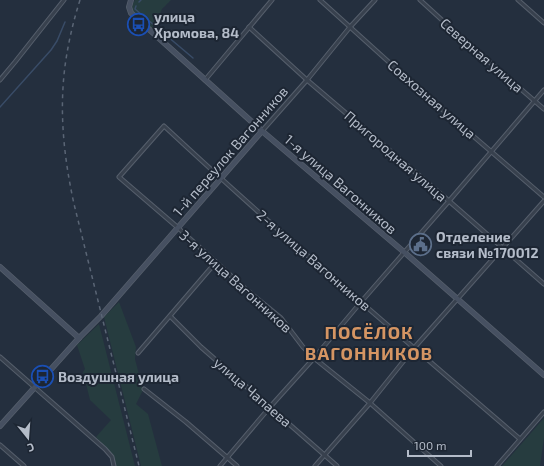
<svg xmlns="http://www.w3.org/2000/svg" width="544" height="466" viewBox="0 0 544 466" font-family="'Exo 2',sans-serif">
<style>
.green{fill:#263c3f}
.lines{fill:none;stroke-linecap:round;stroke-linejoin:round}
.stream{stroke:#394c67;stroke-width:1.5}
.street-casing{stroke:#565f6c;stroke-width:5}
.secondary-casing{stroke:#565f6c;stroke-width:6}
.street{stroke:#38414e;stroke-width:3}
.secondary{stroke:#465061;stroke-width:4.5}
.rail{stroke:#5a6575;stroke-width:1.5;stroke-dasharray:4 4;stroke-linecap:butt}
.labels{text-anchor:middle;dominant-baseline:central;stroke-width:4;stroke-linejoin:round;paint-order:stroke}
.poi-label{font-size:14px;font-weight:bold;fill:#b4bcc9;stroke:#1d2633;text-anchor:start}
.street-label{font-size:14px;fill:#b4bcc9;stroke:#1d2633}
.district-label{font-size:18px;font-weight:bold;letter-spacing:1px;fill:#d59563;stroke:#1d2633}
</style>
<rect width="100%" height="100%" fill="#242f3e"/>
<g class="green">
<path d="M135,0H171L162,9L153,30L133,12C131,7 132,5 135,0Z"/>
<polygon points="119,302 136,347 135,359 143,390 136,404 148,414 162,466 141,466 104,317"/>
<polygon points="99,324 135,466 116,466 113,455 96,437 111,420 90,400 83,372 85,369 77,345"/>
<polygon points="544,418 544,438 540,466 502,466"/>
</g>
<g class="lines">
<g class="stream">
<polyline points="139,2 141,0"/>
<polyline points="136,6 135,9 193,58"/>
<polyline points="0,107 51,50 57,41 65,22"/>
</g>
<defs>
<g id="street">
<polyline points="320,0 422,92 544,197"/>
<polyline points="420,0 465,41 544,109"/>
<polyline points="518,0 544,23"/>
<polyline points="249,27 307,80 449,201 544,284"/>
<polyline points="0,80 15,62 64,0"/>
<polyline points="205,80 272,0"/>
<polyline points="262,131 307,80 350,27 375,0"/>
<polyline points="170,316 201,347 337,466"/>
<polyline points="138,353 216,262"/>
<polyline points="0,357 105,449 112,457 114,466"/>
<polyline points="144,389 186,422 237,466"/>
<polyline points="0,445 24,466"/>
<polyline points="220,466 270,407 314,358 361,302 449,201 544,90"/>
<polyline points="315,466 370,403 414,348 544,201"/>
<path d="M441,466L370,403L314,358L303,347L281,318L248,291L176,226L119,177L164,126C280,234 400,336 520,439"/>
<polyline points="497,466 544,412"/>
</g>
<g id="secondary">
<polyline points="131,0 129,7 131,13 262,131 404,252 544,375"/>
<polyline points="0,267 79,338"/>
<polyline points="0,426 79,338 101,316 262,131"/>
</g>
</defs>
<use href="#street" class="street-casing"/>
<use href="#secondary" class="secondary-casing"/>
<use href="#street" class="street"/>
<use href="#secondary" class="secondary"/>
<path class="rail" d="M80,0C73,22 68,44 65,66C59,113 64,158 74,204L139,466"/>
</g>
<defs>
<symbol id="bus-ring" viewBox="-11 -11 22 22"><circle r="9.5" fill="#1d2633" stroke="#1a4fb4" stroke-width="1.5"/><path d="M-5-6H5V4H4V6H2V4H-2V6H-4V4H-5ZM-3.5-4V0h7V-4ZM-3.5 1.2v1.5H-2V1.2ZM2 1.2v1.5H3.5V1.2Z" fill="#1a4fb4"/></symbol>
<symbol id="civic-ring" viewBox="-11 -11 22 22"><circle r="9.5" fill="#1d2633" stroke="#5c6f8a" stroke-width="1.5"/><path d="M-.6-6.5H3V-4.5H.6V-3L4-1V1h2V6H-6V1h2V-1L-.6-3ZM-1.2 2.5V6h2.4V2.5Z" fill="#5c6f8a"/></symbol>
</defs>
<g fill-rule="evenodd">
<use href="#bus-ring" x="126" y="12" width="25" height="25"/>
<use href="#civic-ring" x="408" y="232" width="25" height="25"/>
<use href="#bus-ring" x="30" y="364" width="25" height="25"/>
</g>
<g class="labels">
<g class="poi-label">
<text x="154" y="16">улица<tspan x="154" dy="16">Хромова, 84</tspan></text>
<text x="436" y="236">Отделение<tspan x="436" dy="16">связи №170012</tspan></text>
<text x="58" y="376">Воздушная улица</text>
</g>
<g class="street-label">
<text transform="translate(482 55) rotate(41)">Северная улица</text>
<text transform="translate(432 99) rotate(41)">Совхозная улица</text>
<text transform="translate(230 151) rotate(-49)">1-й переулок Вагонников</text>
<text transform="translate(396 156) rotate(41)">Пригородная улица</text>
<text transform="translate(341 184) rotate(41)">1-я улица Вагонников</text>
<text transform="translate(314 260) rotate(41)">2-я улица Вагонников</text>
<text transform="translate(236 281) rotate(42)">3-я улица Вагонников</text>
<text transform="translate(253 392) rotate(41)">улица Чапаева</text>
</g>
<g class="district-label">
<text x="369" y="332">ПОСЁЛОК<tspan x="369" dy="21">ВАГОННИКОВ</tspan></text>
</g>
</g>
<g transform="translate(28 438) rotate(163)" stroke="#1d2633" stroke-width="3" paint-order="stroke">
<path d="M0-3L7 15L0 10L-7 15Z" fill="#b4bcc9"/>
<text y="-6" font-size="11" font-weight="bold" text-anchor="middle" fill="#b4bcc9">С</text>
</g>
<path d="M408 450v6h63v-6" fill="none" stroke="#b4bcc9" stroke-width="2"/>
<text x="414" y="450" font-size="12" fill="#b4bcc9" stroke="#1d2633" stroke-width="3" paint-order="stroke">100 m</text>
</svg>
